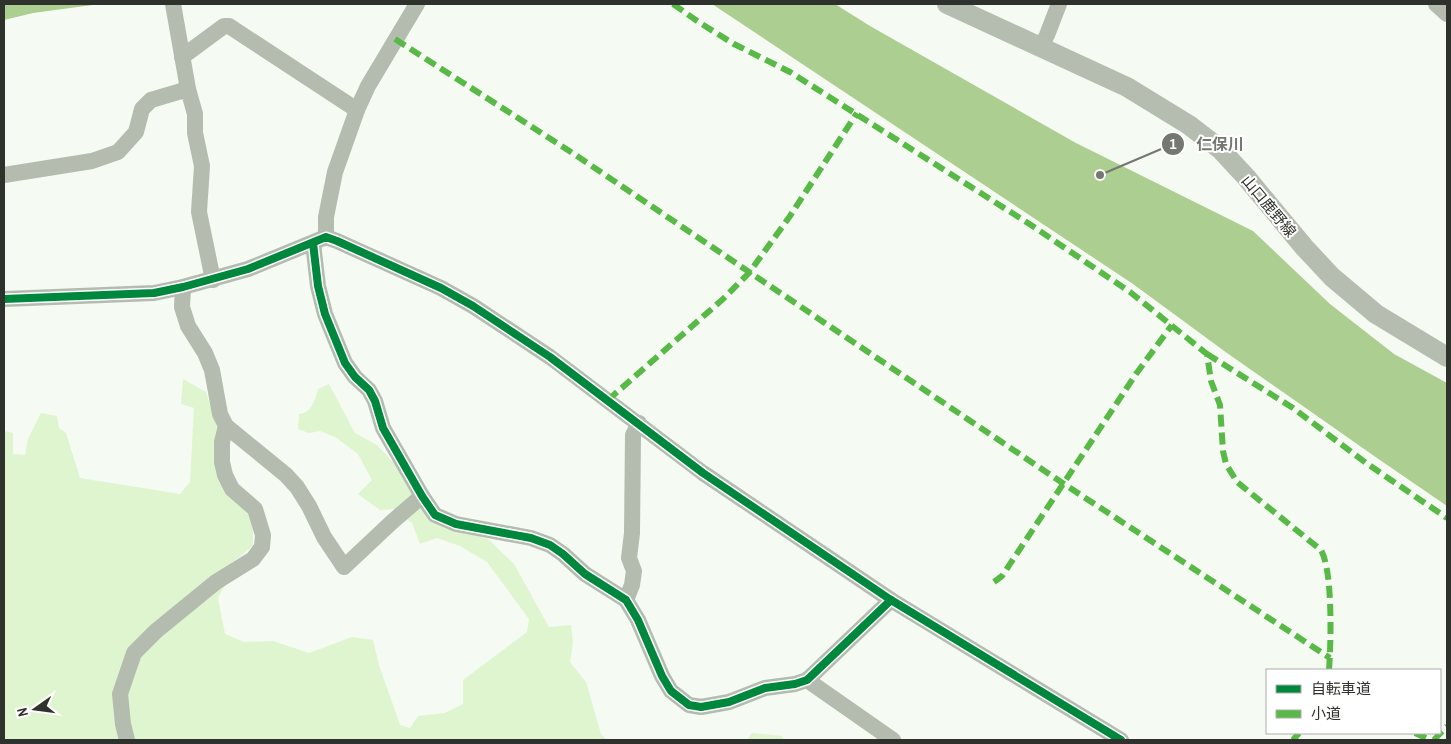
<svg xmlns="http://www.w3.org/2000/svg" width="1451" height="744" viewBox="0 0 1451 744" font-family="'Archivo Narrow','Noto Sans JP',sans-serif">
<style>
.green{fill:#dff5cf}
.water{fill:#adce91}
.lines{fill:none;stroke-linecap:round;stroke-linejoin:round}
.minor{stroke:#b4bbaf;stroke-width:16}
.major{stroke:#b5bdb0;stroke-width:20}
.quiet{stroke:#58b947;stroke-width:6;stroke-dasharray:12 6;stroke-linecap:butt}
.cycleway-casing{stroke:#fff;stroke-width:11}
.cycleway{stroke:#00873e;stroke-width:8}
.labels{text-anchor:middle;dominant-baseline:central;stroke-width:4;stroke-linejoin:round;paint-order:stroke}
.street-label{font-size:15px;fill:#2f322c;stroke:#fff}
.leader{fill:none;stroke:#747871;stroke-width:2}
.callout-dot{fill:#747871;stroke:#fff;stroke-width:2}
.mark-label{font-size:15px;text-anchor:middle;font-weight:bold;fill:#fff}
.callout-label{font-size:16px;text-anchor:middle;font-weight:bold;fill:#747871;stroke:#fff;stroke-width:4;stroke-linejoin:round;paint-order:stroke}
</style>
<rect width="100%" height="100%" fill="#f5faf2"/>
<g class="green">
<path d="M183,379L206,392L218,430L216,453L249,512L253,530V546L225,568V585L218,598L225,634L244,642L273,641L309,653L352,637L373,640L379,665L400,725L410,728L418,716L445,713L463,704V680L527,632L529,619L487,562L460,546L437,538L420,544L412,523L394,509L380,510L358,494L372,480L358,454L335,437L320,431L309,433L298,429L299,414C312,413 315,400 318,389L329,384L355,433L377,445L403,473L444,527L488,539L514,564L549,627L571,625L573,643L570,662L586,682L601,734L607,740H4V431L13,433V454L25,455L28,439L41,413L57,416L59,428L66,433L80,478L180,494L190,482L194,408L181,404Z"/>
<polygon points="752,733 782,736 783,740 747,740"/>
</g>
<g class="water">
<polygon points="4,4 100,4 33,13 4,20"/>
<polygon points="712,4 835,4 870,26 1076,143 1253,231 1330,304 1394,354 1447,383 1447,506 1377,458 1227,353 1133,284"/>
</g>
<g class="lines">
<g class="minor">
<polyline points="173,4 188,89 195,114 195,133 202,166 199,212 213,280"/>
<polyline points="1436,4 1447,14"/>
<polyline points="1041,47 1047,35 1059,4"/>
<polyline points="182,57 224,26 229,26 357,110"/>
<polyline points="4,175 92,161 118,152 136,132 142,109 151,100 188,89"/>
<polyline points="326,237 326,217 335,172 357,110 368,86 417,4"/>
<polyline points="313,243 318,286 325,314 345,363 355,377 369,390 375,401 383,428 422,496 435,515 456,524 531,538 550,545 563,554 585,574 626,600 638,620 662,676 671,691 689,705 701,707 729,702 765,688 795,684 807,680 891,600"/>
<polyline points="183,287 182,307 188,326 205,353 212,370 220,414 226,426 286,475 297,487 309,506 324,537 344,567 393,521 422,496"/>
<polyline points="4,299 154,293 183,287 248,269 326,237 337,241 441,288 473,306 550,357 703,473 891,600 1121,740"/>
<polyline points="626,600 632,585 634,571 629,558 632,533 633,435 639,423"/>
<polyline points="807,680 893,740"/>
<polyline points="127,740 123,724 120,694 134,653 156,631 216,582 253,559 262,547 263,535 255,509 232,489 225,475 222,462 222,442 226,426"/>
</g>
<polyline class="major" points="947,4 1127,87 1189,125 1220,149 1246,177 1304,247 1332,277 1376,314 1447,357"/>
<g class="quiet">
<path d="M673,4L700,23L734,44L790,72L1031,225L1130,292L1207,354L1211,381L1220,405L1223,451L1226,464L1237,482L1321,550C1333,571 1331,644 1329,670"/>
<polyline points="395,39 574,154 1064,484 1330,658"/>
<polyline points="1207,354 1293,408 1366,463 1447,518"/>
<polyline points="608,400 723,299 749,273 790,216 857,113"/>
<polyline points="994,582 1002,576 1136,374 1172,325"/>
<polyline points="1415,733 1430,740"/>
<polyline points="1293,740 1299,733"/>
<polyline points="1434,740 1447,726"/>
</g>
<defs>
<g id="cycleway">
<polyline points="313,243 318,286 325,314 345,363 355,377 369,390 375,401 383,428 422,496 435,515 456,524 531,538 550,545 563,554 585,574 626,600 638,620 662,676 671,691 689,705 701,707 729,702 765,688 795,684 807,680 891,600"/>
<polyline points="4,299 154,293 183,287 248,269 326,237 337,241 441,288 473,306 550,357 703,473 891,600 1121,740"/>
</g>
</defs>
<use href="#cycleway" class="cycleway-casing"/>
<use href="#cycleway" class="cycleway"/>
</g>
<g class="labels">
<g class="street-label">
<text transform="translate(1269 206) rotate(50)">山口鹿野線</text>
</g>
</g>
<path class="leader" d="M1100 175L1173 144"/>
<g class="callout-dot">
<circle cx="1100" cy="175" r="5"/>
<circle cx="1173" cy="144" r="12"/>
</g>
<g class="mark-label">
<text x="1173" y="149">1</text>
</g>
<g class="callout-label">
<text x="1220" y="150">仁保川</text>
</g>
<rect width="1451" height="744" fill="none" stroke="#2f322c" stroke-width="10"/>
<rect x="1266" y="669" width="175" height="65" fill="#ffffff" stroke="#acadab"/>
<rect x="1276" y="685" width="25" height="8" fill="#00873e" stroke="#acadab"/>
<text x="1311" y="694" font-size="15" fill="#2f322c">自転車道</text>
<rect x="1276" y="710" width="25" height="8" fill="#58b947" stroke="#acadab"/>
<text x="1311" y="719" font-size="15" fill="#2f322c">小道</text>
<g transform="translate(35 709) rotate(256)" stroke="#ffffff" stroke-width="4" paint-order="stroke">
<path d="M0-4L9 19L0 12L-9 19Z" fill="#2f322c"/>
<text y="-8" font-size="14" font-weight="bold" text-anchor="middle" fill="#2f322c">N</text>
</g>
</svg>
